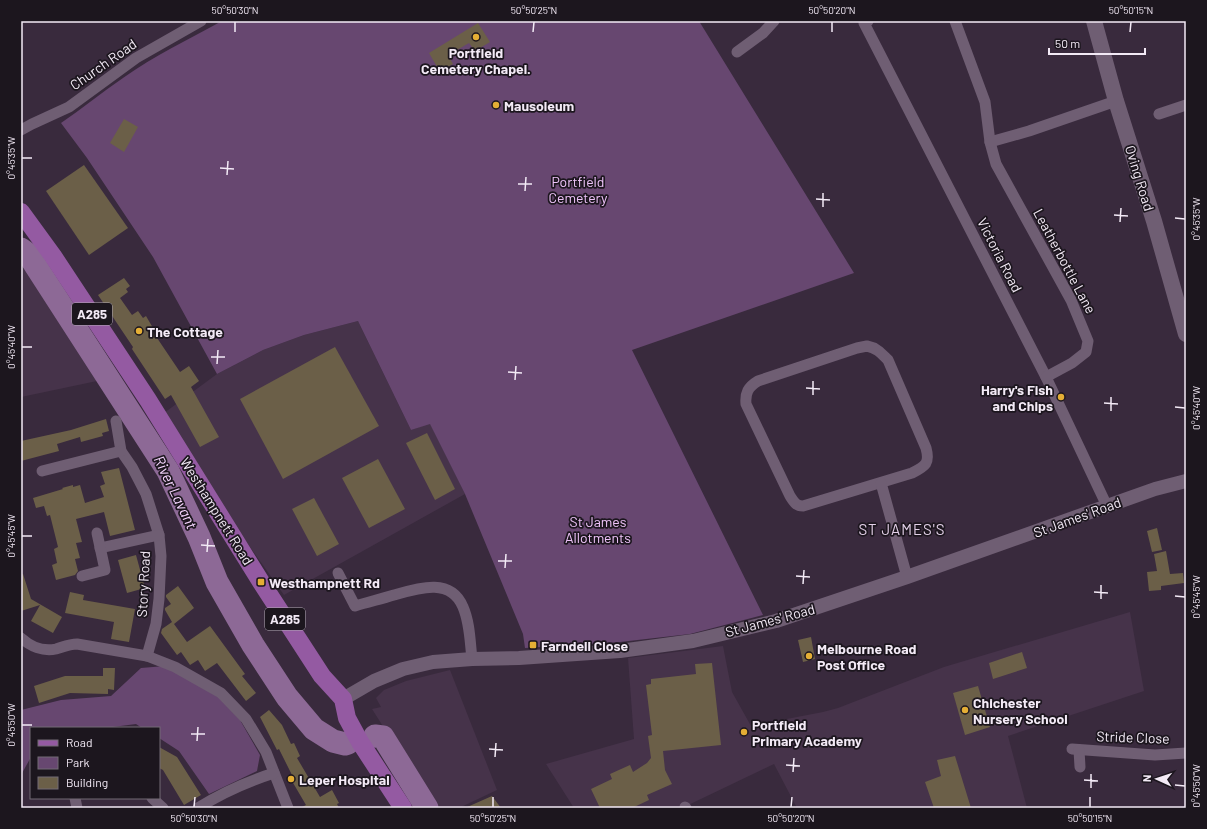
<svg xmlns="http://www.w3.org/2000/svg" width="1207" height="829" viewBox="0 0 1207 829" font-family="Barlow,sans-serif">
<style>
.built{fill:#46334a}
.green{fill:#674770}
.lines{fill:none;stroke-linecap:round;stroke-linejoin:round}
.river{stroke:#8d6996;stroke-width:23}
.building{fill:#6b5f48}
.minor{stroke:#6f5e73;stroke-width:11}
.tertiary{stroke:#6f5e73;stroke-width:14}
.secondary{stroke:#6f5e73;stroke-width:16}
.primary{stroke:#945aa2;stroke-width:18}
.ticks{fill:none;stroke:#f3eaf6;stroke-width:1.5}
.poi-dot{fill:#e4ae35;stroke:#1c161e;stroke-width:1.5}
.labels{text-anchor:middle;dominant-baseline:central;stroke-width:3.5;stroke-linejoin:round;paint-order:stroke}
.shield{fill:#1c161e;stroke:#b2aab5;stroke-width:1}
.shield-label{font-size:13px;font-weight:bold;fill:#f3eaf6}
.poi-label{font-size:14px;font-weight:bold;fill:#f3eaf6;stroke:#1c161e;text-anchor:start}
.street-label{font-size:14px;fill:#f3eaf6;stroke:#1c161e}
.park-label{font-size:14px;fill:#efc4fa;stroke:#1c161e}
.water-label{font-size:15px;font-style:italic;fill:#f6d6ff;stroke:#1c161e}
.neighbourhood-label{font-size:15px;letter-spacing:1px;fill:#e3d0e8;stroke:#1c161e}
.neatline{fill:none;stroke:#f3eaf6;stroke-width:1.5}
.ticks-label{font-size:10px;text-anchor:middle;fill:#f3eaf6}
</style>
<rect width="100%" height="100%" fill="#392a3d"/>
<g class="built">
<polygon points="21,267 35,278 97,381 21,397"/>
<polygon points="358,321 411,430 430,423 465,494 284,595 190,462 160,416 217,374 263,350 304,335"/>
<polygon points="1130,612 1144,691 1008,736 1027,808 797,808 774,764 682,808 574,808 546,764 634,739 628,658 723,646 732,692 751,726 823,712 838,708 944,667"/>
<polygon points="450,670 497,790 459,808 435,808 372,709 381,707 376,698 384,690 406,681"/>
</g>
<g class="green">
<path d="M222,21H699L854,273L632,350L763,615L690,634L620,642L525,648L523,634L465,494L430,424L411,430L358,321L304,335L263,350L217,374L153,257L87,158L61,123C82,109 102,92 123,78C154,56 189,39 222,21Z"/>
<polygon points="165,666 218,697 240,720 260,755 257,771 209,794 179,751 159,738 159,728 142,728 136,724 105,728 31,728 31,757 21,775 21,710 61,700 111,696 141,668"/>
</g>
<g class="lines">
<g class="river">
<polyline points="21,249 28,254 168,471 199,537 217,582 253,645 287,697 314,729 333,741 345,744 348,743"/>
<polyline points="375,736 383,737 427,808"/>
</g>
</g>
<g class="building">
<polygon points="478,23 490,42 475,51 469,43 457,50 448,55 453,64 440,72 429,53"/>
<polygon points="124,119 138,127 124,152 110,143"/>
<polygon points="84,165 128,228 89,255 46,191"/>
<polygon points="124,278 130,286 126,289 128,292 120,298 132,315 138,311 143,318 146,316 153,328 151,329 180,372 189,366 199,381 191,387 219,437 200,447 171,395 165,399 132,349 133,347 98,295"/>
<polygon points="335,347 379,426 283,479 240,399"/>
<polygon points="106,419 109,431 102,433 103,436 81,442 80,437 57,444 59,451 21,461 21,441 71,430"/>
<polygon points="427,433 455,489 435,500 406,443"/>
<polygon points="378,459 405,509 369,528 342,478"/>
<polygon points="119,468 135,530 110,536 104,512 76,519 82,542 76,543 80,558 75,559 78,571 75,575 56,580 52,565 57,563 54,549 58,547 50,515 47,516 44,506 36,508 33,498 63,489 62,488 73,485 73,487 80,485 85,503 104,497 100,486 105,484 101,472"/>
<polygon points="314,498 339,544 317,556 292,509"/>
<polygon points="1157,528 1162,550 1152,552 1147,531"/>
<polygon points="1166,551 1170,574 1183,573 1184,583 1161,586 1161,590 1149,591 1147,572 1157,571 1154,554"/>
<polygon points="136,555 145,588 127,593 118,560"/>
<polygon points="23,574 31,599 62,617 53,633 31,621 40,605 21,611 21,575"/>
<polygon points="178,586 194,608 174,624 187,642 210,626 245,674 242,676 256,693 246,701 217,663 205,671 198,660 190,665 181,652 177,655 161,633 162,629 172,622 165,610 165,608 171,604 166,597 166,595"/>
<polygon points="70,592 84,595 83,600 135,609 129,642 111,639 114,622 65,613"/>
<polygon points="811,637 815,659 803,662 798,640"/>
<polygon points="1022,652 1027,668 993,679 989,663"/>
<polygon points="712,663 721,745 663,751 665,770 672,784 647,795 649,800 632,808 600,808 591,789 612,779 610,774 630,765 633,772 647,763 651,758 648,736 652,735 646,685 651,684 651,679 696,674 695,664"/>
<polygon points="103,668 115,668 114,690 108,689 108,694 70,693 39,703 34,686 65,676 103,676"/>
<polygon points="978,686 990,727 965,735 953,693"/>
<polygon points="269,710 282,725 291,744 294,743 300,756 297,758 320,797 332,790 339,803 337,804 339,808 300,808 306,805 289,776 292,775 279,749 277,750 260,717"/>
<polygon points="159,747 177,757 201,795 184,805 163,770 159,768"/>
<polygon points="955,756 971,808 934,808 925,782 941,776 937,760"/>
<polygon points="492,796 501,808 465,808"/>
</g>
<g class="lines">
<g class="minor">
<polyline points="868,21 864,23 1046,377 1107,506"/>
<polyline points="955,21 985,102 990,142 996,164 1071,300 1088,341 1086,352 1072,363 1046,377"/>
<polyline points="737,52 763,33 774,21"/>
<polyline points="1159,114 1186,105"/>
<polyline points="21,130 32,124 69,107 136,58 201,21"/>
<polyline points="990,142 1029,131 1116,101"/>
<path d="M867,346C877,348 881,353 888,360L926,448C930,463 926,466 912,473L803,506C796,506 794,502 790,496L746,404C745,393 748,387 758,381L857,348Z"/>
<polyline points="116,421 121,451 132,467 146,494 159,535 161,556 159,599 156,624 147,656"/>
<polyline points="42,471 121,451"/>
<polyline points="881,483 907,577"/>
<polyline points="100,548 159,535"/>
<path d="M338,573L355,606C368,602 381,599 394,595C418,588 451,577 463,607C470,623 470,642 472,659"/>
<polyline points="82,576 105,570 97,533"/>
<path d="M21,638C30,646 43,652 56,649C63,647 69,644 77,644L147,656L175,667L221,693L246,719L266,752L288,808"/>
<polyline points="1072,749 1155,755 1186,753"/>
<polyline points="1079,750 1080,767"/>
<polyline points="75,798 77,808"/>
<polyline points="152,798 163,808"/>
<polyline points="685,807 686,808"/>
<path d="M198,808C223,792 246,782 274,773"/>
</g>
<polyline class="tertiary" points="343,699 374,681 403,669 433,662 472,659 519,658 620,651 693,641 776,621 907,577 1155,489 1186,481"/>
<polyline class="secondary" points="1094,21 1116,101 1154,221 1186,334"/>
<polyline class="primary" points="21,212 53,256 148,400 261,582 322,676 343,699 347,718 360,742 403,808"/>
</g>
<path class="ticks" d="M235,32V22M533,32L534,22M832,32V22M1130,32L1131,22M22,158H32M220,168L234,169M227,175L228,161M518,184H532M525,191L526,177M816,199L830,200M823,207V193M1114,215L1128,216M1175,218L1185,219M1120,222L1121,208M22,347H32M211,357H225M217,364L218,350M508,372L522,373M515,380L516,366M806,388L820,389M813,395V381M1104,403L1118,404M1175,407L1185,408M1111,411V397M22,536H32M201,545L215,546M207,552L208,539M498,561H512M505,568L506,554M796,576L810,577M803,584L804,570M1094,592L1108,593M1175,596L1185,597M1101,599V585M22,725H32M191,734H205M197,741L198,727M489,749L503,750M495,757L496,743M786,765L800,766M793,772L794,758M1084,780L1098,781M1175,785L1185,786M1091,788V774M194,807L195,797M493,807V797M791,807L792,797M1090,807V797"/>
<g class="poi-dot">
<circle cx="476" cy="37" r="4"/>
<circle cx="496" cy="105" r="4"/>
<circle cx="139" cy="331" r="4"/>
<circle cx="1061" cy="397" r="4"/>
<rect x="257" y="578" width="8" height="8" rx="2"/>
<rect x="529" y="641" width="8" height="8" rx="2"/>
<circle cx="809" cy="656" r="4"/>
<circle cx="965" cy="710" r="4"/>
<circle cx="744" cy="732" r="4"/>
<circle cx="291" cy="779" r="4"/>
</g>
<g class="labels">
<g class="shield">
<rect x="72" y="303" width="40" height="22" rx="3"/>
<rect x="265" y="608" width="40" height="22" rx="3"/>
</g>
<g class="shield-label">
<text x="92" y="314">A285</text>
<text x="285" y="619">A285</text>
</g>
<g class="poi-label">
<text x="476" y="52" text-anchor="middle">Portfield<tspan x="476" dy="16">Cemetery Chapel.</tspan></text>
<text x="504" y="105">Mausoleum</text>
<text x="147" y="331">The Cottage</text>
<text x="1053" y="389" text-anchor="end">Harry's Fish<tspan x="1053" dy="16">and Chips</tspan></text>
<text x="269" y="582">Westhampnett Rd</text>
<text x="541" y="645">Farndell Close</text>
<text x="817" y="648">Melbourne Road<tspan x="817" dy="16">Post Office</tspan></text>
<text x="973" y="702">Chichester<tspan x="973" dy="16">Nursery School</tspan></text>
<text x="752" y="724">Portfield<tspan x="752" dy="16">Primary Academy</tspan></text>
<text x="299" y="779">Leper Hospital</text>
</g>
<g class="street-label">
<text transform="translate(103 64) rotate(-35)">Church Road</text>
<text transform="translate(1140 178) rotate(73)">Oving Road</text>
<text transform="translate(1000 255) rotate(63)">Victoria Road</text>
<text transform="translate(1065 261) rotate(62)">Leatherbottle Lane</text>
<text transform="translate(217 511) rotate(58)">Westhampnett Road</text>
<text transform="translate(1077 517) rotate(-20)">St James' Road</text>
<text transform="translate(143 584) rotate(-87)">Story Road</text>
<text transform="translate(770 620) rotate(-15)">St James' Road</text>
<text transform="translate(1133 737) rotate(2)">Stride Close</text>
</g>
<g class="park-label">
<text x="578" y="181">Portfield<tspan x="578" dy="16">Cemetery</tspan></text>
<text x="598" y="521">St James<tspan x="598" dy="16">Allotments</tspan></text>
</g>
<g class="water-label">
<text transform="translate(176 492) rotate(64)">River Lavant</text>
</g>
<g class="neighbourhood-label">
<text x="902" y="529">ST JAMES'S</text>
</g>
</g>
<rect width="1207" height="829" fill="none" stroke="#1c161e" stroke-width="44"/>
<rect x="30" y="727" width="130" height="72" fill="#1c161e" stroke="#726b74"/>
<rect x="38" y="740" width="20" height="6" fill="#945aa2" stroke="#726b74"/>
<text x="66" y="747" font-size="12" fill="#f3eaf6">Road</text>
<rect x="38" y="757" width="20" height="12" fill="#674770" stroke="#726b74"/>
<text x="66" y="767" font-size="12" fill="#f3eaf6">Park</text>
<rect x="38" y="777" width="20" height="12" fill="#6b5f48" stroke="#726b74"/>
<text x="66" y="787" font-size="12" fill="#f3eaf6">Building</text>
<g transform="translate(1157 779) rotate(273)" stroke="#1c161e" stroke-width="3" paint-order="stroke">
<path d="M0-3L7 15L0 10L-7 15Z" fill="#f3eaf6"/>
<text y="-6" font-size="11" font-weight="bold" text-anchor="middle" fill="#f3eaf6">N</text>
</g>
<path d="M1049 48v6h96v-6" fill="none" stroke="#f3eaf6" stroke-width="2"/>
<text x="1055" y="48" font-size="12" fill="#f3eaf6" stroke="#1c161e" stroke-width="3" paint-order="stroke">50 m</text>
<rect x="22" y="22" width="1163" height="785" class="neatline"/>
<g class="ticks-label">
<text x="235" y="14">50°50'30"N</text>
<text x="534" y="14">50°50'25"N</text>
<text x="832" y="14">50°50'20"N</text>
<text x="1131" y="14">50°50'15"N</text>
<text transform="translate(11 158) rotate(-90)" y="4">0°45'35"W</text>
<text transform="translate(1196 219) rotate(-90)" y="4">0°45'35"W</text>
<text transform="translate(11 347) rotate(-90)" y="4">0°45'40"W</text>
<text transform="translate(1196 408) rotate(-90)" y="4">0°45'40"W</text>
<text transform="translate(11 536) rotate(-90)" y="4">0°45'45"W</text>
<text transform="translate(1196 597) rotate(-90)" y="4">0°45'45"W</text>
<text transform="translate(11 725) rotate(-90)" y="4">0°45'50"W</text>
<text transform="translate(1196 786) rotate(-90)" y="4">0°45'50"W</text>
<text x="194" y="822">50°50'30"N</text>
<text x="493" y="822">50°50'25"N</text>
<text x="791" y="822">50°50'20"N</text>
<text x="1090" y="822">50°50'15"N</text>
</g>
</svg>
